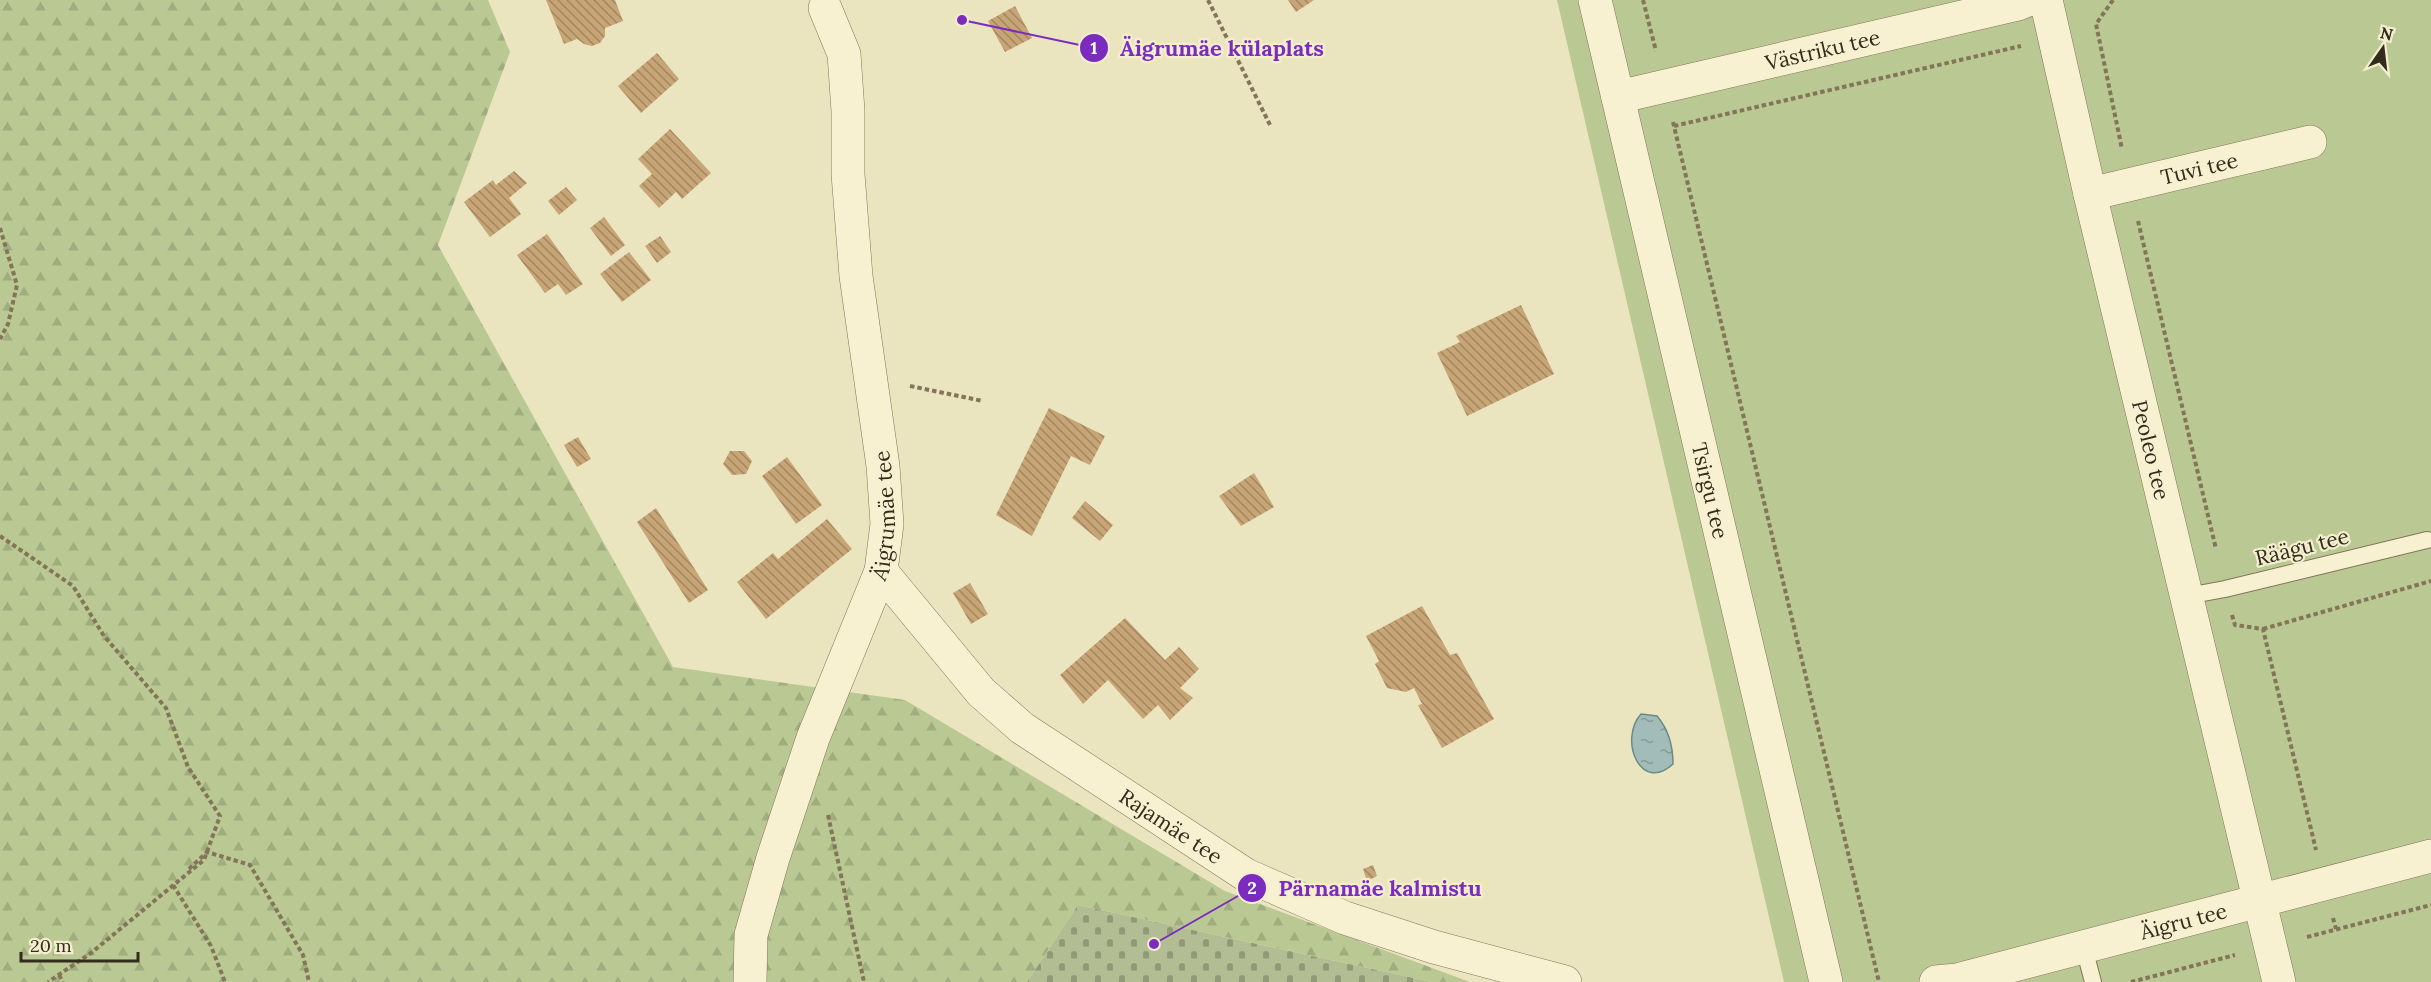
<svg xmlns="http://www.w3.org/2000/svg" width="2431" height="982" viewBox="0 0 2431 982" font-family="Lora,serif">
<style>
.grass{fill:#bac993}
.forest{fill:url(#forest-firs)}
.cemetery{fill:url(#cemetery-stones)}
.water{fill:url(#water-ripples);stroke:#6a8a87;stroke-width:1.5}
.building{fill:url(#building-back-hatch)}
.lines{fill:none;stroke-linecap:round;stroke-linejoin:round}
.service-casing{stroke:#837558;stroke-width:18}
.minor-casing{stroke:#837558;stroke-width:34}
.path{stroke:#837558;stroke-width:4;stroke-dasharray:4.5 3;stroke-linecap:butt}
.service{stroke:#f7f1d1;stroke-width:16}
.minor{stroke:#f7f1d1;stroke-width:33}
.labels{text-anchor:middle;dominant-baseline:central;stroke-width:4.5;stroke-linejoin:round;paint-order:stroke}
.street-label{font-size:21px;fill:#332b1c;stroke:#f3eece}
.leader{fill:none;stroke:#7b2cbf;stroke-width:2}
.callout-dot{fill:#7b2cbf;stroke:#f3eece;stroke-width:2}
.mark-label{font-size:18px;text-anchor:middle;font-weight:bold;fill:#fff}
.callout-label{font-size:22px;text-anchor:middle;font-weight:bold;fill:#7b2cbf;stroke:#f3eece;stroke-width:4.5;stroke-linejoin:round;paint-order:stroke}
</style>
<defs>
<pattern id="forest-firs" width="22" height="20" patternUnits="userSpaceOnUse" patternTransform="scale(1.5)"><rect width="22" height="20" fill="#bac993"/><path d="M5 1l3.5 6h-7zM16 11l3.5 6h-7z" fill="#a0ad7e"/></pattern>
<pattern id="cemetery-stones" width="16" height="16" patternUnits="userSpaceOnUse" patternTransform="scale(1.5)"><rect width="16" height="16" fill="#b2bd93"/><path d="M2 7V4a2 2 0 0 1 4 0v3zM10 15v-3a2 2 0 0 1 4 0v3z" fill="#919a77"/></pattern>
<pattern id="water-ripples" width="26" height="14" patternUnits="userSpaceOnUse" patternTransform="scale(1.5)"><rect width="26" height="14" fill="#a2bdb9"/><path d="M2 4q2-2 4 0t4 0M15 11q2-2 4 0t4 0" fill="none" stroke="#859a96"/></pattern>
<pattern id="building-back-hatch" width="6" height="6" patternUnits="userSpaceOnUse" patternTransform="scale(1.5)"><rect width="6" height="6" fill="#c8a576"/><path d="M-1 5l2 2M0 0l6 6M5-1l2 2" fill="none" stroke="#a38760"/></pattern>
</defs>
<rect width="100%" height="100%" fill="#ebe5bf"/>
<polygon class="grass" points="1557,0 2431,0 2431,982 1784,982"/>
<polygon class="forest" points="0,0 488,0 510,52 438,245 673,667 905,700 1225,891 1470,982 1432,982 1078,905 1027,982 0,982"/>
<polygon class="cemetery" points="1078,905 1432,982 1027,982"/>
<path class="water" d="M1641,714L1657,716C1669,730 1673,745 1673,764C1641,794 1618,740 1641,714Z"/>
<g class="building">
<polygon points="546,0 615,0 623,21 605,28 605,36 600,43 592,46 584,44 577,39 564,44"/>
<polygon points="1288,0 1314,0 1296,12"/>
<polygon points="1015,6 1032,38 1005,52 988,21"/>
<polygon points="657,53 679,79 641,113 618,86"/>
<polygon points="670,129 711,173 682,199 676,192 659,208 639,186 652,174 638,159"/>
<polygon points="514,171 527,183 509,198 521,214 490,237 464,202 493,180 496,185"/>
<polygon points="566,187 577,200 559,215 548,201"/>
<polygon points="604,217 625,245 611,256 590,228"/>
<polygon points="547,234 583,284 566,295 558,284 545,293 517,255"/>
<polygon points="660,236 671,252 657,263 645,246"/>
<polygon points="629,252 651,280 622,302 600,274"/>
<polygon points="1521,305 1554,374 1467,416 1437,353 1460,342 1456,336"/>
<polygon points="1049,408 1105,436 1090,465 1071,456 1032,536 996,515"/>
<polygon points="578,437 591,459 577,467 564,445"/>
<polygon points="730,451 744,451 752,461 746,474 732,475 723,464"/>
<polygon points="787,457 822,505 796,524 762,476"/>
<polygon points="1254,473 1274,507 1241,526 1219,496"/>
<polygon points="1085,501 1113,525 1100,541 1072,518"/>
<polygon points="656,508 708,590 689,603 637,522"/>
<polygon points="827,519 852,549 766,619 737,582 773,553 778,559"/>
<polygon points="970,583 988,614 971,624 953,593"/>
<polygon points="1422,606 1450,655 1457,653 1494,719 1442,748 1418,705 1422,704 1414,688 1406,692 1387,688 1375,664 1379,661 1366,636"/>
<polygon points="1125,618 1165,660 1179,647 1199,669 1180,688 1193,698 1170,720 1158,705 1143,719 1108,680 1083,704 1060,675"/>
<polygon points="1373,865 1377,876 1367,881 1363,869"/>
</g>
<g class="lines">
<defs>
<g id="service">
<polyline points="2187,596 2225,589 2427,540"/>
<polyline points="2084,948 2093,982"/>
</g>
<g id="minor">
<path id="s1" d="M1595,0L1826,982"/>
<path id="s2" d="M2046,0L2090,194L2279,982"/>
<path id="s3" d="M1618,97L2018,4L2028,0"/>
<path id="s4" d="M2090,194L2310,142"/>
<path id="s5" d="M881,571L981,692L1022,728L1246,875L1345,918L1434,947L1565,982"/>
<path id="s6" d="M750,982L751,935L773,858L813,738L881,571L887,524L883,466L856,276L848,174V111L844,54L825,8"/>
<path id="s7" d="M1936,982L1957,980L2431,856"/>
</g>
</defs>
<use href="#service" class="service-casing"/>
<use href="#minor" class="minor-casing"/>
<g class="path">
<polyline points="1208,0 1271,127"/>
<polyline points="1643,0 1656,51"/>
<polyline points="2113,0 2096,24 2122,149"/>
<polyline points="1673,122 1879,982"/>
<polyline points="1674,126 2021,46"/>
<polyline points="2138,221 2216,549"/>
<polyline points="0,228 17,285 8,324 0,339"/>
<polyline points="910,386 983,401"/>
<polyline points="0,536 73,586 104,636 166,708 188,767 220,816 204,860 91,953 48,982"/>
<polyline points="2232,615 2235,625 2263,629 2316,850"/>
<polyline points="2263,629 2431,581"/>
<polyline points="828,815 864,982"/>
<polyline points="189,869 207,852 250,865 303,955 309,982"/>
<polyline points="173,885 211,946 225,982"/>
<polyline points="2333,918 2336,929"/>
<polyline points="2307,937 2431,905"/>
<polyline points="59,975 63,982"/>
<polyline points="2131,982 2235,955"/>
</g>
<use href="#service" class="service"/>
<use href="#minor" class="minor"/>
</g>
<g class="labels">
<g class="street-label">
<text stroke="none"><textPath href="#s3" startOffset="210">Västriku tee</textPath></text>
<text stroke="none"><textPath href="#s4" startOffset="112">Tuvi tee</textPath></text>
<text stroke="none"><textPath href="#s2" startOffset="462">Peoleo tee</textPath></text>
<text stroke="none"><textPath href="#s1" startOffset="504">Tsirgu tee</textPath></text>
<text stroke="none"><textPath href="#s6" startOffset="490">Äigrumäe tee</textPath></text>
<text transform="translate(2302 547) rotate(-14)">Räägu tee</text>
<text stroke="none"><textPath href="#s5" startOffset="390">Rajamäe tee</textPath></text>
<text stroke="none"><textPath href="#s7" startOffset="255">Äigru tee</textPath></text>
</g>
</g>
<path class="leader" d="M962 20L1094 48M1154 944L1252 888"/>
<g class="callout-dot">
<circle cx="962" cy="20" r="6"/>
<circle cx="1154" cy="944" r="6"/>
<circle cx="1094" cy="48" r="15"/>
<circle cx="1252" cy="888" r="15"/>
</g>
<g class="mark-label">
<text x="1094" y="54">1</text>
<text x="1252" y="894">2</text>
</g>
<g class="callout-label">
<text x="1222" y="56">Äigrumäe külaplats</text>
<text x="1380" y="896">Pärnamäe kalmistu</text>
</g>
<g transform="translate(2383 48) rotate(14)" stroke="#f3eece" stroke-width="4.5" paint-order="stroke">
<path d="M0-4.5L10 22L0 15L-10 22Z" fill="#332b1c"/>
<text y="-9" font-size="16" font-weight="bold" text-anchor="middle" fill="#332b1c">N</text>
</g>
<path d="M21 952v9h117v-9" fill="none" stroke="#332b1c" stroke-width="3"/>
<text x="30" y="952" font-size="18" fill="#332b1c" stroke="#f3eece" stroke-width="4.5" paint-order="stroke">20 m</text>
</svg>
